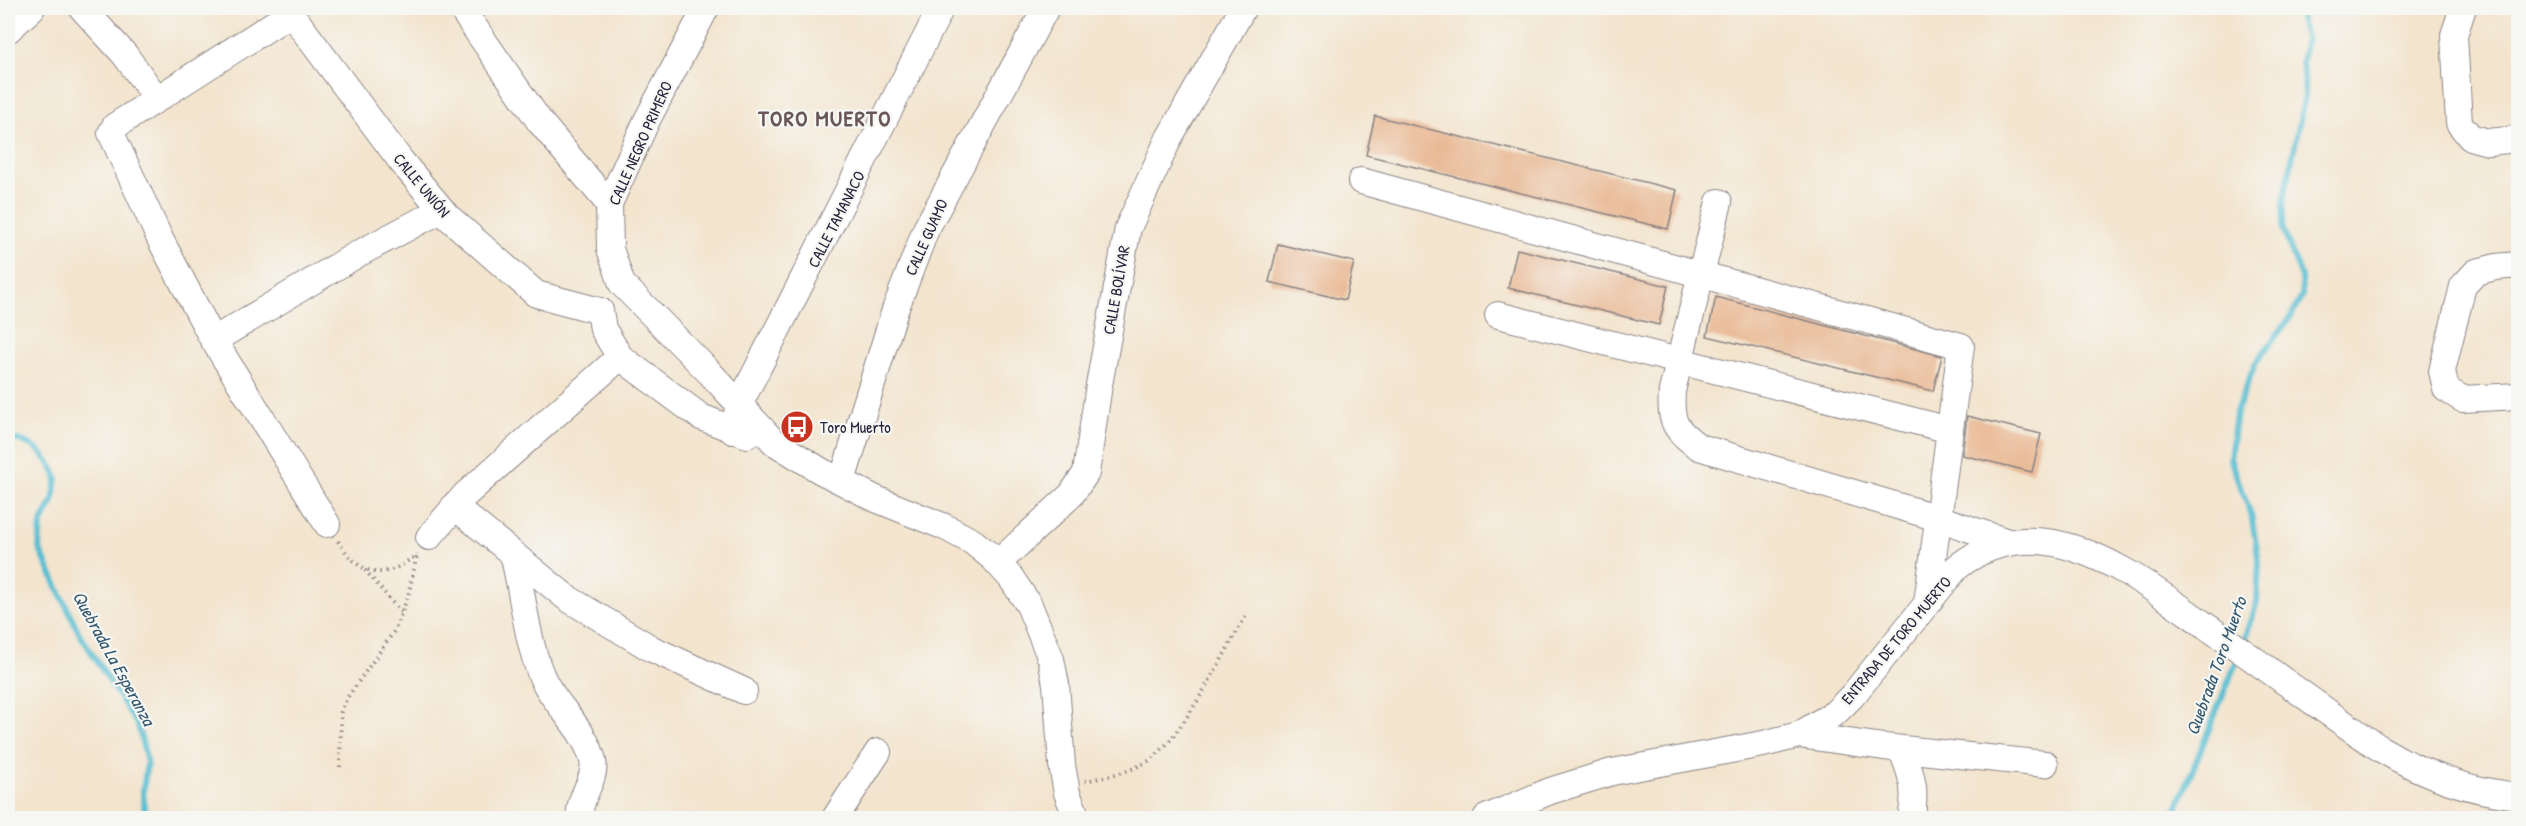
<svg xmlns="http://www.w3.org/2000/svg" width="2526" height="826" viewBox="0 0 2526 826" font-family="'Patrick Hand',sans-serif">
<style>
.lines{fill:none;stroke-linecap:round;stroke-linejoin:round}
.stream{stroke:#54bdd1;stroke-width:6}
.building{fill:#e9b893}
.minor-casing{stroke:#8a8384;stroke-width:28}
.path{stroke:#8a8384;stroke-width:4;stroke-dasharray:1.5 4.5;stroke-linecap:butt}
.minor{stroke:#fff;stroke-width:26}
.labels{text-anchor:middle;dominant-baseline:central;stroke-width:4.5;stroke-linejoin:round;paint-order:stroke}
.street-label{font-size:16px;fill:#22223b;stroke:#f6f6f2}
.poi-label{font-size:16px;fill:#22223b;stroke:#f6f6f2;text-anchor:start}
.water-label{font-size:18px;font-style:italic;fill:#345870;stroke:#f6f6f2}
.district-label{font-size:22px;font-weight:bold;letter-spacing:1.5px;fill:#68565a;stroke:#f6f6f2}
</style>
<rect width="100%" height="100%" fill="#f6f6f2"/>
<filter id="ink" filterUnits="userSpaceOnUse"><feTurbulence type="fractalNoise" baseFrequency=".0167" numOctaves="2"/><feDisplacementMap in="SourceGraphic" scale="12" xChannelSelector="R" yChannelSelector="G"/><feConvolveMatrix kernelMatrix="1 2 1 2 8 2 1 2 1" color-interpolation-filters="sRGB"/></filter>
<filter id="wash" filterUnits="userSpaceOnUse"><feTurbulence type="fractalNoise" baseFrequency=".008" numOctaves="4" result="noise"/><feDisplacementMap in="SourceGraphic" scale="24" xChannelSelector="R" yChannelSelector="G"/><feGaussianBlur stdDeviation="1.35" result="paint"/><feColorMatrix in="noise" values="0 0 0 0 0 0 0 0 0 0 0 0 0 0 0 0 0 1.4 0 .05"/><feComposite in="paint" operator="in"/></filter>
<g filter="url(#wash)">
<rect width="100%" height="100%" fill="#f3e4cd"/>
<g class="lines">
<g class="stream">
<path d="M8,438C32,440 48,456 57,478L53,501L41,524L39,548L79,633L138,726L147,762L143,791L145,818"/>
<polyline points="2243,645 2257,602 2259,562 2251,514 2230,459 2236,412 2256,362 2290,318 2302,296 2301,276 2283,230 2283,205 2305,95 2302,62 2306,37 2297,8"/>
<polyline points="2173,818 2238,658"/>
</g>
</g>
<g id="blocks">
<g class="building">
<polygon points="1375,116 1677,190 1668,229 1366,155"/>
<polygon points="1278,244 1354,262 1345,300 1269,282"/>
<polygon points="1517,249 1668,286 1659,325 1508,288"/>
<polygon points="1716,297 1942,356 1933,391 1707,336"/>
<polygon points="1967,416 2041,434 2032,472 1962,455"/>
</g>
</g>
</g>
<g filter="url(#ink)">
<use href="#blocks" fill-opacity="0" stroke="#8a8384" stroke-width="1.5"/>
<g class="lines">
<defs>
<g id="minor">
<polyline points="82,8 125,55 157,99"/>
<polyline points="287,8 401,161 447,216 536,294 600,311"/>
<polyline points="461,8 540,122 609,204"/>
<polyline points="706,8 647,120 609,204 610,249 622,284 711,374 774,442 821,471 876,499 945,527 973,542 993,558 1011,578 1029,605 1051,659 1056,684 1062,765 1067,793 1077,818"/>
<polyline points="2463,8 2454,35 2459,123 2470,137 2488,142 2518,139"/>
<polyline points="291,13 115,126 111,133 160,239 211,336 327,524"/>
<polyline points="8,30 32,8"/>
<polyline points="1361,181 1961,346 1927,603"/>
<path d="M1719,202L1672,391C1670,422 1674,429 1699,447L1938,518L2008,542"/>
<polyline points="2518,265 2496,267 2476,272 2463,286 2442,371 2446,389 2462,399 2518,396"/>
<polyline points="600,311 603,329 620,357 701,417 747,435"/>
<polyline points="1498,315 1950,430"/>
<polyline points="214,340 356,255 441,210"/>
<polyline points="733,431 739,405 941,8"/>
<polyline points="842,481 895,310 926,229 1046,8"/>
<polyline points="454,506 567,598 652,649 744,691"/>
<polyline points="429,537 465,495 620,357"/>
<path d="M514,558C523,594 528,651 545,683C559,709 586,731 593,761C597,780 577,798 580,818"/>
<polyline points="998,563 1071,495 1086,473 1099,385 1128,228 1169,138 1243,8"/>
<polyline points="1799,735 1884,747 2045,764"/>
<path d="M1901,749C1912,774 1917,792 1911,818"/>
<polyline points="835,818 878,752"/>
<path d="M1486,818L1550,791L1612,772L1763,744L1799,735L1835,713L1852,696L1956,568C1984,545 2019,536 2054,543C2112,555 2162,595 2209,628C2267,668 2323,710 2381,749C2424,775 2469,791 2518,796"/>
</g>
</defs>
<use href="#minor" class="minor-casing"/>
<g class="path">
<path d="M338,541C361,577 384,582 417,554"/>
<polyline points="365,570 403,615"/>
<polyline points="340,767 341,712 347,698 395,630 408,596 417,555"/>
<path d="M1085,781C1105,777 1129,772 1147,762C1181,741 1225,651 1247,614"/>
</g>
<use href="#minor" class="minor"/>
</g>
</g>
<defs>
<symbol id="bus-disc" viewBox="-11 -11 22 22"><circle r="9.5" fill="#c8321e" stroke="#f6f6f2"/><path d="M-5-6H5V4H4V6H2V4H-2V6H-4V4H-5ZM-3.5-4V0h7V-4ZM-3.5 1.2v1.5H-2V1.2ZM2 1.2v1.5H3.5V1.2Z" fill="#fff"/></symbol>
</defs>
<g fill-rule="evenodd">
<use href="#bus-disc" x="778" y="408" width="38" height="38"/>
</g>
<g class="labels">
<g class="street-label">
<text transform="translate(640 143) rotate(-66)">CALLE NEGRO PRIMERO</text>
<text transform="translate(422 185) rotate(50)">CALLE UNIÓN</text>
<text transform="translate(836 219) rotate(-63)">CALLE TAMANACO</text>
<text transform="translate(926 237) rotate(-66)">CALLE GUAMO</text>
<text transform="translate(1116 290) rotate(-80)">CALLE BOLÍVAR</text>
<text transform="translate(1896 640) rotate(-50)">ENTRADA DE TORO MUERTO</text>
</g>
<g class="poi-label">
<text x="820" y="427">Toro Muerto</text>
</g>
<g class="water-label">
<text transform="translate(114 658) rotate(61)">Quebrada La Esperanza</text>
<text transform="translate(2216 666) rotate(-70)">Quebrada Toro Muerto</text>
</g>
<g class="district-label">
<text x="825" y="118">TORO MUERTO</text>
</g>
</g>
<rect width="2526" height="826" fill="none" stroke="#f6f6f2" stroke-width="30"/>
</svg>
